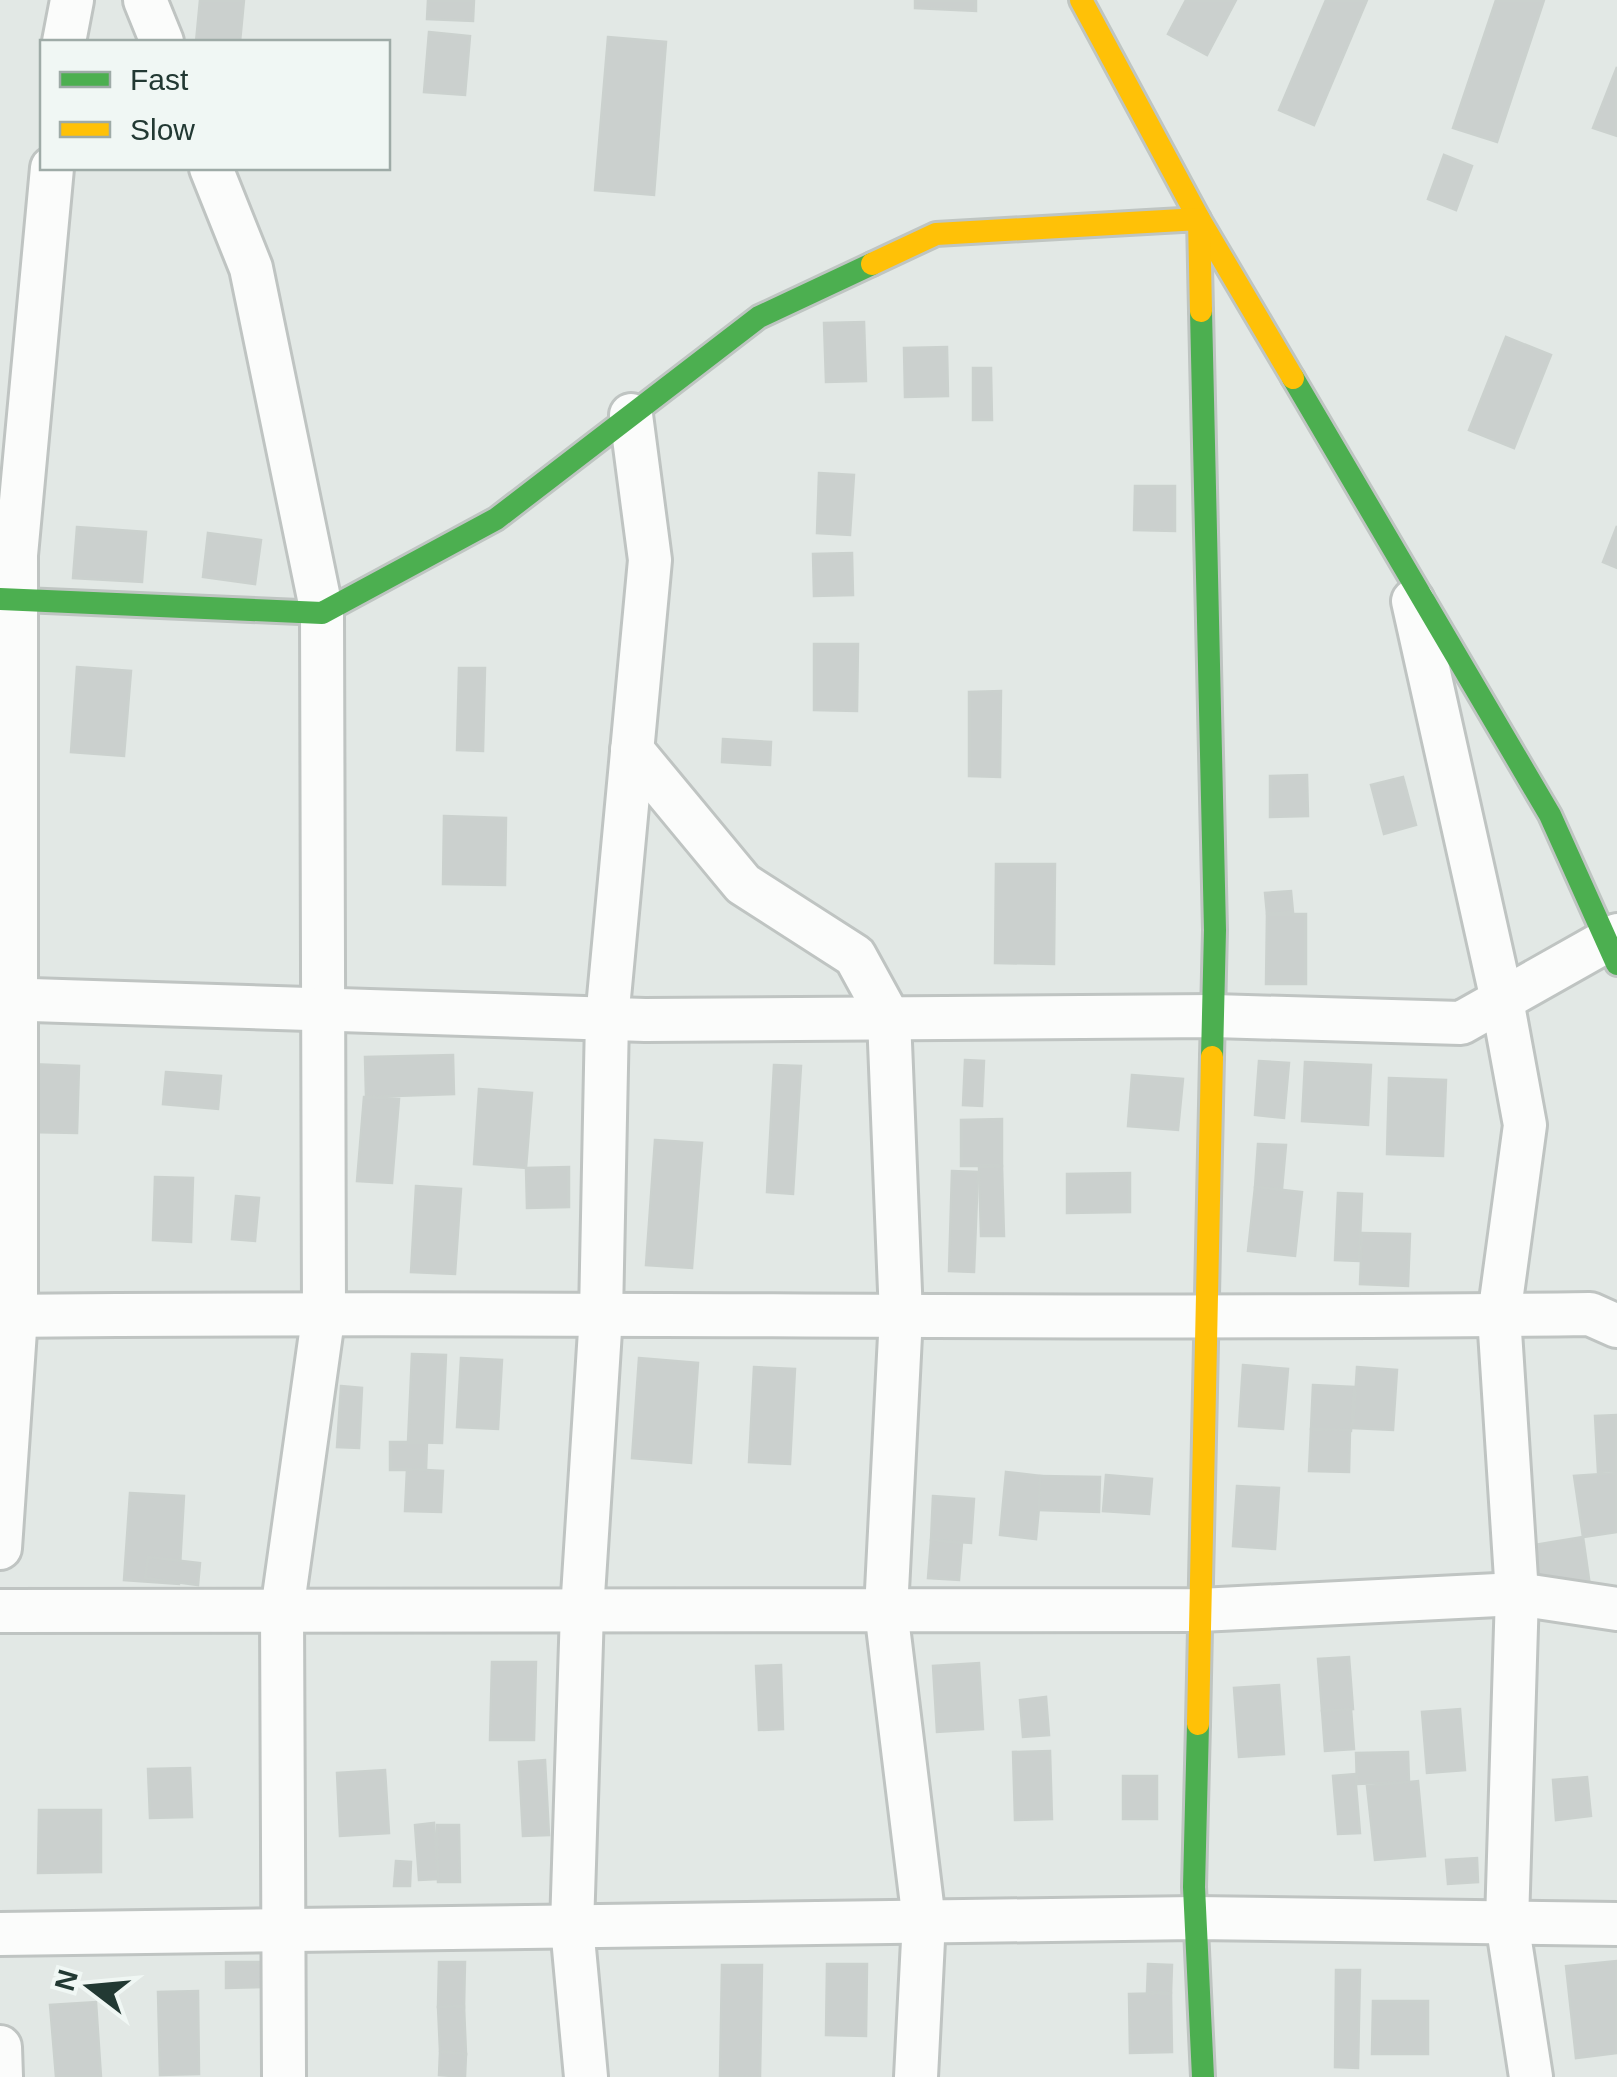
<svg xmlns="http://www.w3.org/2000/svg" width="1617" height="2077" viewBox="0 0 1617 2077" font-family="Helvetica,sans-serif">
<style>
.building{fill:#cbd0ce;stroke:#cbd1ce;stroke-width:2.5}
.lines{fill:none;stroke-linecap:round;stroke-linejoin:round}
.street-casing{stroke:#bfc4c2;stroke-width:48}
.fast-casing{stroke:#bfc5c2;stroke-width:28}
.slow-casing{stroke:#bfc5c2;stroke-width:28}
.street{stroke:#fbfcfb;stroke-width:42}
.fast{stroke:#4caf50;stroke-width:22}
.slow{stroke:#ffc107;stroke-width:22}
</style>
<rect width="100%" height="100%" fill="#e2e8e5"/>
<g class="building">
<polygon points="200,0 244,0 240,42 196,42"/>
<polygon points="428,0 474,0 473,21 427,19"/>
<polygon points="915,0 976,0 976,11 915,8"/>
<polygon points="1186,0 1236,0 1207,55 1168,34"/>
<polygon points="1326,0 1367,0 1314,125 1279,110"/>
<polygon points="1496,0 1544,0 1497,142 1453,128"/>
<polygon points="429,32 470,36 465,95 424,92"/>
<polygon points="608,37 666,42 654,195 595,190"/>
<polygon points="1617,67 1617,136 1593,128"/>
<polygon points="1444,155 1472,166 1456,210 1428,199"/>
<polygon points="864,322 866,381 826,382 824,323"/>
<polygon points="1506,337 1551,355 1514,448 1469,430"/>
<polygon points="947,347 948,396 905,397 904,348"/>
<polygon points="973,368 991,368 992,420 973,420"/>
<polygon points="819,473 854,475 850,535 817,533"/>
<polygon points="1135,486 1175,486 1175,531 1134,530"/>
<polygon points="1617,526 1617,568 1603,562"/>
<polygon points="77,527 146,532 142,582 73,578"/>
<polygon points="208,533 261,540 255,584 203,577"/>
<polygon points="852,553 853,595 814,596 813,554"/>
<polygon points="814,644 858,644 857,711 814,710"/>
<polygon points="77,667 131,671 124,756 71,752"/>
<polygon points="459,668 485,668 483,751 457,750"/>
<polygon points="1001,691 1000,777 969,776 969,692"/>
<polygon points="723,739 771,742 770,765 722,762"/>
<polygon points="1307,775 1308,816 1270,817 1270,776"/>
<polygon points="1403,777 1416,825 1384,834 1371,785"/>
<polygon points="444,816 506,818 505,885 443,884"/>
<polygon points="996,864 1055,864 1054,964 995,963"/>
<polygon points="1291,891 1293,912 1267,914 1265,893"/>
<polygon points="1267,914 1306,914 1306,984 1266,984"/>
<polygon points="453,1055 454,1094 366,1097 365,1057"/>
<polygon points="965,1060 984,1061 982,1106 963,1105"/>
<polygon points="1259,1061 1289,1063 1284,1118 1255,1115"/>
<polygon points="1305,1062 1371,1065 1368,1125 1302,1121"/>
<polygon points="29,1064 79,1066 77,1133 27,1132"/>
<polygon points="774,1065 801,1066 793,1194 767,1192"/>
<polygon points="166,1072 221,1076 218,1109 163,1104"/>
<polygon points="1132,1075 1183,1079 1178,1130 1128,1126"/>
<polygon points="1389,1078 1446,1080 1443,1156 1387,1154"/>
<polygon points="479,1089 532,1093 526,1168 474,1164"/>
<polygon points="364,1097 399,1099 392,1183 357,1181"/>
<polygon points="1002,1119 1002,1166 961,1166 961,1120"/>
<polygon points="655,1140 702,1143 692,1268 646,1265"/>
<polygon points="1258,1144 1286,1145 1282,1189 1255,1187"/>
<polygon points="1002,1166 1004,1236 981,1236 979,1167"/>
<polygon points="569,1167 569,1207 527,1208 526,1168"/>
<polygon points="952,1171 978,1172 974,1272 949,1271"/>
<polygon points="1130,1173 1130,1212 1067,1213 1067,1174"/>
<polygon points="155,1177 193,1178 191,1242 153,1240"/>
<polygon points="416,1186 461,1189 455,1274 411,1272"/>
<polygon points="1255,1187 1302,1192 1295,1256 1248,1251"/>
<polygon points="1338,1193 1362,1194 1359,1261 1335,1260"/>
<polygon points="236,1196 259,1198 255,1241 232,1239"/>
<polygon points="1362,1233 1410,1234 1408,1286 1360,1284"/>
<polygon points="412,1354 446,1355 442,1443 408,1442"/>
<polygon points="461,1358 502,1360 498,1429 457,1427"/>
<polygon points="639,1358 698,1363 691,1463 632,1458"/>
<polygon points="1243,1365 1288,1369 1283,1429 1239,1426"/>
<polygon points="754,1367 795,1369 790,1464 749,1462"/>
<polygon points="1357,1367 1397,1370 1393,1430 1353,1428"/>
<polygon points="1313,1385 1354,1387 1351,1431 1311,1429"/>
<polygon points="341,1386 362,1388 359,1448 337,1447"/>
<polygon points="1617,1415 1617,1471 1598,1472 1595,1416"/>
<polygon points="1311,1429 1350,1430 1349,1472 1309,1471"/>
<polygon points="390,1442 427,1442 426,1470 390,1470"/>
<polygon points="407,1469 443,1471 441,1512 405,1511"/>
<polygon points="1006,1472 1042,1476 1036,1539 1000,1535"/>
<polygon points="1617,1473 1617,1532 1583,1537 1574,1476"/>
<polygon points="1106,1475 1152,1479 1149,1514 1103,1511"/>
<polygon points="1040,1476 1100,1477 1099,1512 1039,1510"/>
<polygon points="1237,1486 1279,1488 1275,1549 1233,1546"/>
<polygon points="130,1493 184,1496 179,1584 124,1580"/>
<polygon points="933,1496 974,1499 971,1543 931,1540"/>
<polygon points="1583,1537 1590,1586 1535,1594 1528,1546"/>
<polygon points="931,1540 962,1543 959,1580 928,1578"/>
<polygon points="148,1557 200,1563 198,1585 145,1578"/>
<polygon points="1349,1657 1353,1709 1322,1711 1318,1659"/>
<polygon points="492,1662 536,1662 534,1740 490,1740"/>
<polygon points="979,1663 983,1729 937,1732 933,1666"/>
<polygon points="781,1665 783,1729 759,1730 756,1666"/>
<polygon points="1279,1685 1284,1754 1239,1757 1234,1688"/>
<polygon points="1046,1697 1049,1735 1023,1737 1020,1700"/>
<polygon points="1351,1709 1354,1749 1325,1751 1322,1711"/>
<polygon points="1460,1709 1465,1770 1427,1773 1422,1712"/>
<polygon points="1050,1751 1052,1819 1015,1820 1013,1752"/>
<polygon points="1408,1752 1409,1782 1357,1784 1356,1753"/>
<polygon points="545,1760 549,1835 523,1836 519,1762"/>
<polygon points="190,1768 192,1817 150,1818 148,1769"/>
<polygon points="385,1770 389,1833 340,1836 337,1773"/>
<polygon points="1355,1774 1360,1833 1338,1834 1333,1776"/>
<rect x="1123" y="1776" width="34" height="43"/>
<polygon points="1587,1777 1591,1816 1556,1820 1553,1780"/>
<polygon points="1418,1781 1425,1856 1375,1860 1367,1786"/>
<polygon points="39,1810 101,1810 101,1872 38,1873"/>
<polygon points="434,1823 438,1879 419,1880 415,1825"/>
<polygon points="437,1825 459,1825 460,1882 438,1882"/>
<polygon points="1477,1858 1478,1882 1448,1884 1446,1860"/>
<polygon points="396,1861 411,1862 410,1886 394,1886"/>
<polygon points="1617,1961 1617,2053 1576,2058 1566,1966"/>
<polygon points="226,1962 264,1962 264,1987 226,1988"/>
<polygon points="439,1962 465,1962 464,2008 438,2007"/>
<polygon points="827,1964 867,1964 866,2036 826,2035"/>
<polygon points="1148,1964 1172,1965 1171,1993 1147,1992"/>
<polygon points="722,1965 762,1965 760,2077 720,2076"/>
<polygon points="1336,1970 1360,1970 1358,2068 1335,2067"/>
<polygon points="198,1991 199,2074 160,2075 158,1992"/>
<polygon points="1171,1993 1172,2052 1130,2053 1129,1994"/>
<polygon points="1373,2001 1428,2001 1428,2054 1372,2054"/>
<polygon points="96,2002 101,2077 56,2077 50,2005"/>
<polygon points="464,2006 466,2054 440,2051 438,2007"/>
<polygon points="440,2052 466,2054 465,2077 439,2075"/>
</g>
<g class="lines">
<defs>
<g id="street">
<polyline points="145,0 162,42"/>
<polyline points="64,42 72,0"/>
<polyline points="211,168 251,268 322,613 324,1312 282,1611 284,2077"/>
<polyline points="1413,601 1502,1000 1525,1125 1499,1316 1517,1594 1507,1922 1531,2077"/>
<polyline points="632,750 743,884 855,956 889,1018 901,1316 886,1610 924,1921 916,2077"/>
<polyline points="0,999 645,1020 1214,1016 1461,1023 1617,935"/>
<path d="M0,1316C530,1310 1060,1321 1590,1314L1617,1326"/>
<polyline points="0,1548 16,1316 16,555 52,168"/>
<polyline points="0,1611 1200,1610 1517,1594 1617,1609"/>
<polyline points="0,1934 1195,1918 1617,1924"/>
<polyline points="0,2047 1,2077"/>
<polyline points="586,2077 572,1927 582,1611 601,1315 607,1019 650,560 631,415"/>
</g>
<g id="fast">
<polyline points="1201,311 1215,930 1212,1057"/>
<polyline points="1293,378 1550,815 1617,964"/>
<polyline points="0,599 322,613 496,519 759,317 872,264"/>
<polyline points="1198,1724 1194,1887 1203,2077"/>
</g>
<g id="slow">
<polyline points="1081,0 1199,219 1293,378"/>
<polyline points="872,264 936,234 1199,219 1201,311"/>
<polyline points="1198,1724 1212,1057"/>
</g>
</defs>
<use href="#street" class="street-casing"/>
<use href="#fast" class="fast-casing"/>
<use href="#slow" class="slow-casing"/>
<use href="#street" class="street"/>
<use href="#fast" class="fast"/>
<use href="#slow" class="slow"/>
</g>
<rect x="40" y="40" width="350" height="130" fill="#f0f7f4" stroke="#9eaba7" stroke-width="2.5"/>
<rect x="60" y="72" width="50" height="15" fill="#4caf50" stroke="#9eaba7" stroke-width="2.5"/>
<text x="130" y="90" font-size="30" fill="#223933">Fast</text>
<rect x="60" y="122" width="50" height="15" fill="#ffc107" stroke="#9eaba7" stroke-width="2.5"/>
<text x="130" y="140" font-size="30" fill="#223933">Slow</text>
<g transform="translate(90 1987) rotate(286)" stroke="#f0f7f4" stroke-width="8" paint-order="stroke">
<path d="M0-8L18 38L0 25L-18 38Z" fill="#223933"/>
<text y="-15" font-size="28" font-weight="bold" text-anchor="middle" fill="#223933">N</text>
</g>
</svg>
